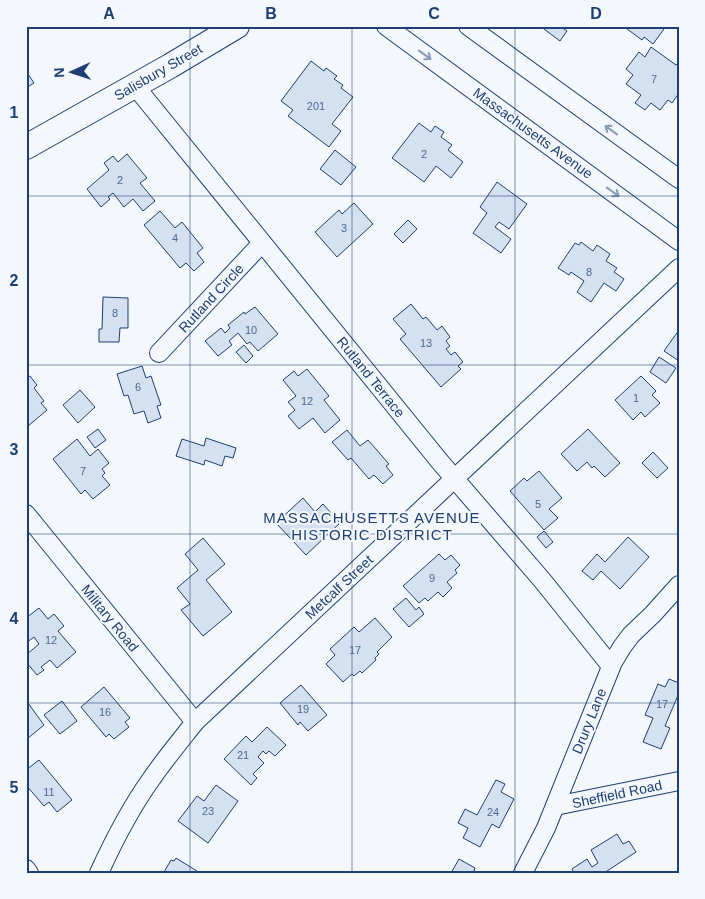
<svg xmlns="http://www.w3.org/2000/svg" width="705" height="899" viewBox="0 0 705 899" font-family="Arial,sans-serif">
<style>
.building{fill:#d5e0f0;stroke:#1d3f73}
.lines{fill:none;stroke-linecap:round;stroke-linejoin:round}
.minor-casing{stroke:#1d3f73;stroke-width:20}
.secondary-casing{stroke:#1d3f73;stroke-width:26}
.minor{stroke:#f4f7fb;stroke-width:18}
.secondary{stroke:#f4f7fb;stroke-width:24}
.oneway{stroke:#889bb7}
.grid{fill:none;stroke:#1d3f73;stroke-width:1;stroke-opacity:0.55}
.labels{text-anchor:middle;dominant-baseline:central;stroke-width:4;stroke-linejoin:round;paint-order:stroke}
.number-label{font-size:11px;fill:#4b6792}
.street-label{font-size:14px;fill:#1d3f73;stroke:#f4f7fb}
.neighbourhood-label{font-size:15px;letter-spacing:1px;fill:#1d3f73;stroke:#f4f7fb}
.neatline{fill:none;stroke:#1d3f73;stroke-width:2}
.grid-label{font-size:16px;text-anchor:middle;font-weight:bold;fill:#1d3f73}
</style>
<rect width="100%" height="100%" fill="#f4f7fb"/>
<g class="building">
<polygon points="540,26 562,26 561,27 567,31 560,41"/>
<polygon points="623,26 660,26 664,29 653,44 644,37 642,40"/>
<polygon points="651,47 676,65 679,62 679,93 672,103 668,100 660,110 651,103 645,110 635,103 641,95 626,84 633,75 626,69 639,52 645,57"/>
<polygon points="311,61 324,71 326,68 337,76 334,79 343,85 341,88 353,97 332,124 341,131 329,147 288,116 293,110 281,101"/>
<polygon points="26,71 34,83 26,88"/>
<polygon points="419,123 431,132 435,126 444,132 441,137 452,145 448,150 463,162 451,178 436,166 424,182 392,158"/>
<polygon points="335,150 356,167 341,185 320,169"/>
<polygon points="127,154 147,178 140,183 155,201 143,211 133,199 124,207 113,193 108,197 110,199 101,207 87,189 109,170 104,163 113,156 118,162"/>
<polygon points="497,182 527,204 509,229 499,222 495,227 511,239 501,253 473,233 487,213 480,207"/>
<polygon points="354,203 373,224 337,257 315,232 339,210 342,214"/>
<polygon points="160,211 175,228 182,222 203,248 197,253 204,262 194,271 186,263 180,268 144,225"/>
<polygon points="408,220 417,229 403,243 394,234"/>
<polygon points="581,242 593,251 597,245 610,254 606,261 617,268 614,272 624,279 616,291 604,283 591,302 577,292 584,281 571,272 569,275 558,268 575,243 579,245"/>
<polygon points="103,297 128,298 128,328 120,328 119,342 99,342 99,329 102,329"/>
<polygon points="411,304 423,319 426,317 437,330 442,326 450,337 446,341 450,346 446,349 451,355 455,352 463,362 458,366 461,369 441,387 400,339 406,334 393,319"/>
<polygon points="255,307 278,334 258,351 250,342 247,344 238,333 229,341 232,345 218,356 205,341 221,328 225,333 230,328 228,325 244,312 245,314"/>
<polygon points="679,330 679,361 664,351"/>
<polygon points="244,345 253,356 246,363 236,352"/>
<polygon points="659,357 676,368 666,383 650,372"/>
<polygon points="142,366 146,378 151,376 161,405 157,406 161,418 148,423 144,411 134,414 128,395 124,396 117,374"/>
<polygon points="307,369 329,396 324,400 340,420 325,433 313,418 299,429 288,416 295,410 288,402 296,396 283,380 294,371 298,376"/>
<polygon points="30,376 37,385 34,388 44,401 41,403 47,410 27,427 26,378"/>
<polygon points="641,376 656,391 652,395 660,403 645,417 641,412 633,420 615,400"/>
<polygon points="80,390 95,407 78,423 63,405"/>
<polygon points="98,429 106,440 95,448 87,437"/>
<polygon points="588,429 620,463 605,477 594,466 592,468 587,462 577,471 561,454"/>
<polygon points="347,430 360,446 368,440 389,464 386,466 393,475 383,484 374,475 369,479 351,458 348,460 332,442"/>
<polygon points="206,438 236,448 233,458 225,456 222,466 205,460 204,465 176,456 182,439 204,446"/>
<polygon points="77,439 90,456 98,449 109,463 102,469 105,473 102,476 110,485 93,499 85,490 81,494 53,459"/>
<polygon points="653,452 668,468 657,478 642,463"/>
<polygon points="539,471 562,498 549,509 558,518 544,530 510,491 524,478 527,481"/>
<polygon points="303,498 315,512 323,504 340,523 306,555 276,523"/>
<polygon points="544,531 553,542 546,548 537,537"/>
<polygon points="628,537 649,557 620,589 601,571 593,580 582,571 597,554 605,562"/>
<polygon points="203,538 225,564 206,580 232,612 203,636 181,610 190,604 177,588 198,570 185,554"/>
<polygon points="439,554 445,560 451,555 460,565 455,570 457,573 447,582 452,588 443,597 438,592 428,601 425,598 419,603 403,586"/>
<polygon points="406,598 416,610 419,607 424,614 409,627 393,609"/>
<polygon points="39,608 48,619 54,614 64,626 58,631 76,652 57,668 50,660 41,667 44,670 37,675 26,662 26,655 39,644 34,637 26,643 26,618"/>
<polygon points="375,618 392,637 377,652 379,654 375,658 376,660 362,673 360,671 354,676 352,674 343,682 326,664 335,655 330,649 354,627 359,632"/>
<polygon points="669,679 679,683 679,693 665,726 670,728 661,749 643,742 653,718 645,715 658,684 665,687"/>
<polygon points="301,685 327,715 308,731 300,722 298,725 280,703"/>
<polygon points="104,687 130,718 125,722 129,727 114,739 109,734 106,737 81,707"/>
<polygon points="62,701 77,721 60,734 44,715"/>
<polygon points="28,703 44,725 27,739 26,704"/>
<polygon points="267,727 286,745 275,756 269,751 266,754 263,751 258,757 264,763 253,774 257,778 251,785 224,759 246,736 252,742"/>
<polygon points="39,760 72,800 57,812 49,802 44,806 26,785 26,770"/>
<polygon points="496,780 505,784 501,792 514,799 499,828 492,824 480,847 463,838 468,828 458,823 465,809 477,815"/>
<polygon points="216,785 238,801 208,843 178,821 197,796 204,801"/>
<polygon points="617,834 623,844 629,841 636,852 604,873 574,873 572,869 587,859 592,867 598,863 591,850"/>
<polygon points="176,858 197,871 195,873 160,873 161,871 164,872 171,860 174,861"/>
<polygon points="459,859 475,868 474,871 477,873 451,873"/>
</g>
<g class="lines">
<defs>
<g id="minor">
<polyline points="386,26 679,241"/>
<polyline points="468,26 679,179"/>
<polyline points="135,86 441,463 542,580 611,666"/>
<polyline points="159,353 262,243"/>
<polyline points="26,514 195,722"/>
<polyline points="555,806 679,781"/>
<polyline points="26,869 29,873"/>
<path d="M99,873C114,840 131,807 152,778C165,759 180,741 195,722L679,268"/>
<polyline points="523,873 546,828 613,662 622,647 631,635 653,614 679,585"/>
</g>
<polyline id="secondary" points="26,147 170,66 237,26"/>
</defs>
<use href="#minor" class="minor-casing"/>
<use href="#secondary" class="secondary-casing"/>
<use href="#minor" class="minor"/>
<use href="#secondary" class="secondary"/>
</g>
<defs><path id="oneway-shaft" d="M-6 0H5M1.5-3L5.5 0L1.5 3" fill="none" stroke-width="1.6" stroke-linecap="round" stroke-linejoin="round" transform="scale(1.25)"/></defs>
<g class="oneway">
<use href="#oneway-shaft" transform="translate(425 55) rotate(36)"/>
<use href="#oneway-shaft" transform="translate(611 130) rotate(-144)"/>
<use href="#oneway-shaft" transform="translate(613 192) rotate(36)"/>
</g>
<path class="grid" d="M190,26V873M352,26V873M515,26V873M26,196H679M26,365H679M26,534H679M26,703H679"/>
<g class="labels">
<g class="number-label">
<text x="654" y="79">7</text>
<text x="316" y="106">201</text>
<text x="424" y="154">2</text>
<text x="120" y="180">2</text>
<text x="344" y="228">3</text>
<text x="175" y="238">4</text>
<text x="589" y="272">8</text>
<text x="115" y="313">8</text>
<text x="251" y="330">10</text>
<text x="426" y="343">13</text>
<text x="138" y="387">6</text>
<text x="636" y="398">1</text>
<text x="307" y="401">12</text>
<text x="83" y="471">7</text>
<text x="538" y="504">5</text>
<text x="432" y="578">9</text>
<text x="51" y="640">12</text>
<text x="355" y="650">17</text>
<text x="662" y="704">17</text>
<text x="303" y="709">19</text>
<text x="105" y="712">16</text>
<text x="243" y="755">21</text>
<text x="49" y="792">11</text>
<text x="208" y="811">23</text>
<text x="493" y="812">24</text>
</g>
<g class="street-label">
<text transform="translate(158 72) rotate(-30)">Salisbury Street</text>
<text transform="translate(533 133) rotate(36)">Massachusetts Avenue</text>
<text transform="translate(211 298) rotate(-47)">Rutland Circle</text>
<text transform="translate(371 377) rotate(51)">Rutland Terrace</text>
<text transform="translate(339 587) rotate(-43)">Metcalf Street</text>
<text transform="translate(110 618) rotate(51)">Military Road</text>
<text transform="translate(589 721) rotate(-68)">Drury Lane</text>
<text transform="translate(617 794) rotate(-12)">Sheffield Road</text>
</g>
<g class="neighbourhood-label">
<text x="372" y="517">MASSACHUSETTS AVENUE<tspan x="372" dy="17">HISTORIC DISTRICT</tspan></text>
</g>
</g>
<rect width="705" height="899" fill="none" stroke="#f4f7fb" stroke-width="55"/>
<g transform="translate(72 72) rotate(267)" stroke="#f4f7fb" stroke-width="4" paint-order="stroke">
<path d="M0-4L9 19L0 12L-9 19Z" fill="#1d3f73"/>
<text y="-8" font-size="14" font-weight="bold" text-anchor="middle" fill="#1d3f73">N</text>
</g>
<rect x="28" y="28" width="650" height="844" class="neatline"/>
<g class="grid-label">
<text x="109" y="19">A</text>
<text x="271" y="19">B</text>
<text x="434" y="19">C</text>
<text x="596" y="19">D</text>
<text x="14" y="118">1</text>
<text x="14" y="286">2</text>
<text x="14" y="455">3</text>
<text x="14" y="624">4</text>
<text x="14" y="793">5</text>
</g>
</svg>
